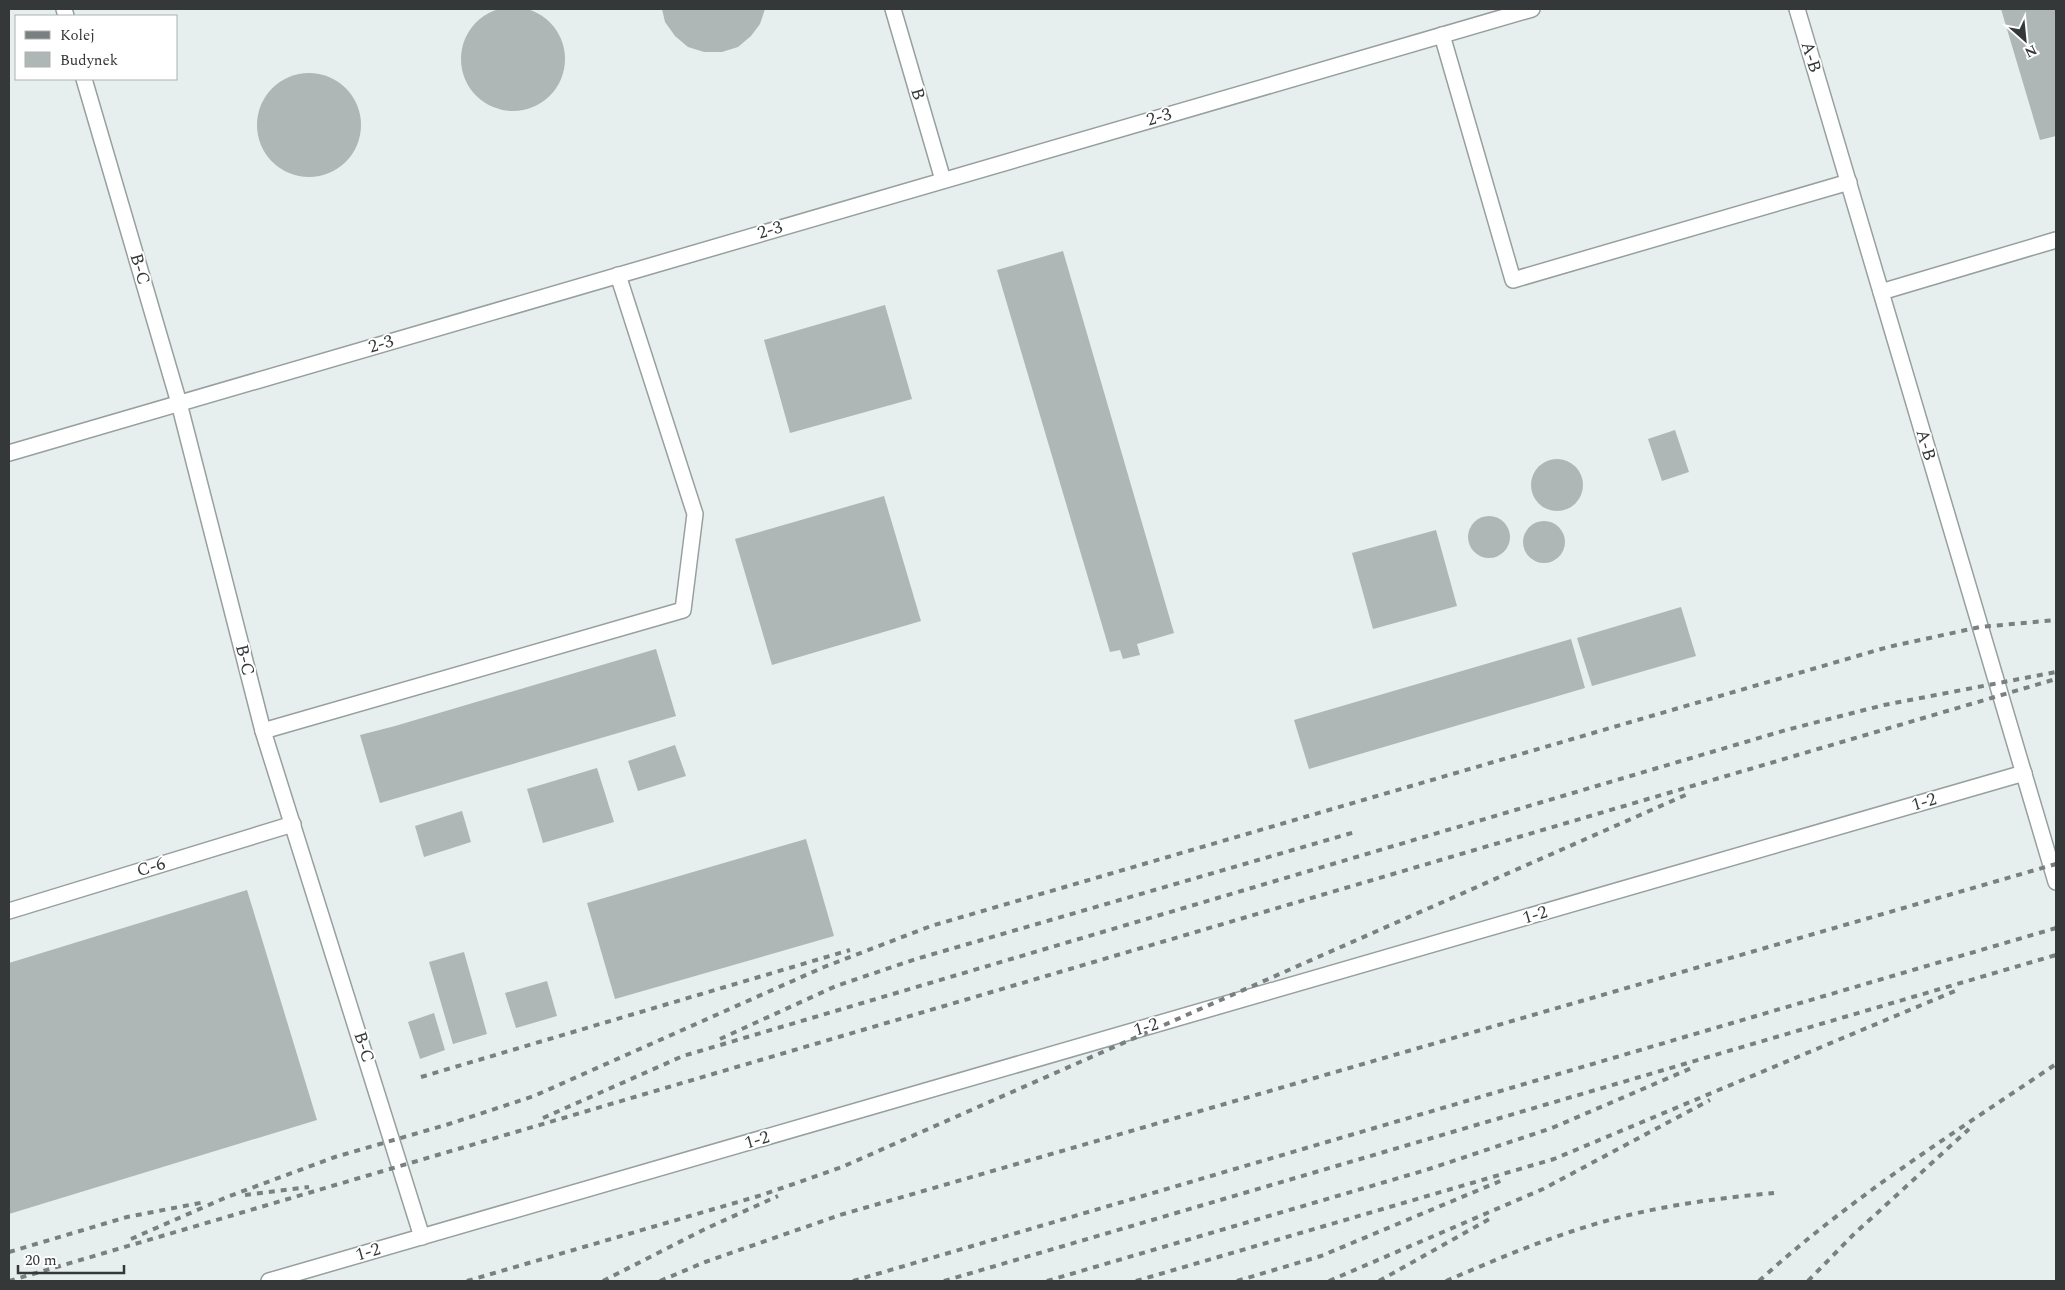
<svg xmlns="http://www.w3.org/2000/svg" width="2065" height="1290" viewBox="0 0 2065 1290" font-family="Spectral,serif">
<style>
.building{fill:#aeb6b6}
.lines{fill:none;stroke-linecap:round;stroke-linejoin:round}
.service-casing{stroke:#989f9f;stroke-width:18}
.service{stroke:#fff;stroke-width:15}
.rail{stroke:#7a7f7f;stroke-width:4;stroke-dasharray:6 6;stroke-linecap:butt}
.labels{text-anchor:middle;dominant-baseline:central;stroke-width:4;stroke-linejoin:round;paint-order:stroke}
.street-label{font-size:18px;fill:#353838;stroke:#fff}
</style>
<rect width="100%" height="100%" fill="#e6eeee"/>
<g class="building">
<circle cx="513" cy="59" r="52"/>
<polygon points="662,9 765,9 760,24 751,36 738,47 722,52 704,52 688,47 675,36 665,22"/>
<polygon points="2001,9 2056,9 2056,136 2040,140"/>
<circle cx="309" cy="125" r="52"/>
<polygon points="1063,251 1174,633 1137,644 1140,655 1123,659 1120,650 1110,652 997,270"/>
<polygon points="885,305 912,399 790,433 764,340"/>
<polygon points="1675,430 1689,472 1662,481 1648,439"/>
<circle cx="1557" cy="485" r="26"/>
<polygon points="884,496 921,621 772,665 735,539"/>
<circle cx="1489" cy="537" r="21"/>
<circle cx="1544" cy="542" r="21"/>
<polygon points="1436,530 1457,606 1373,629 1352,553"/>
<polygon points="1681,607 1696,656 1592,686 1577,638"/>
<polygon points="1571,639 1585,688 1309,769 1294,720"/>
<polygon points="656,649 676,716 380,803 360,735 395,726"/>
<polygon points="675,745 686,776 638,791 628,761"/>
<polygon points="597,768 614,822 543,843 527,789"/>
<polygon points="462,811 471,842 424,857 415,826"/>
<polygon points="806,839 834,936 615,999 587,903"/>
<polygon points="247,890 317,1120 9,1214 9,963"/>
<polygon points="464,952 487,1034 453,1044 429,962"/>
<polygon points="547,981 557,1016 516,1028 505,993"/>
<polygon points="434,1013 445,1050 420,1059 408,1022"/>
</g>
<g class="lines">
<defs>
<g id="service">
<polyline points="64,9 66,16"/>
<polyline points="893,9 943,180"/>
<polyline points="1797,9 2056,882"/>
<polyline points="1442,35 1513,280 1849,182"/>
<polyline points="84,79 179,403 263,731 422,1237"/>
<polyline points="1881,292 2056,240"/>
<polyline points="9,453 1532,9"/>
<polyline points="263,731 683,610 695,514 618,275"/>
<polyline points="9,911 293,824"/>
<polyline points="269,1281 2024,773"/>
</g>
</defs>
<use href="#service" class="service-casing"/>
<use href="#service" class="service"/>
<g class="rail">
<polyline points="720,1039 836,986 916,959 1355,832"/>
<polyline points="421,1077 850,950"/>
<polyline points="543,1118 683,1056 1786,730 1884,705 2056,672"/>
<polyline points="245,1195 309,1187"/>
<polyline points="131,1239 227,1197 335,1157 449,1124 534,1096 824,967 931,926 1888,647 1980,627 2056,620"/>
<polyline points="9,1252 127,1217 205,1202"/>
<polyline points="9,1281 2056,679"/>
<polyline points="467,1281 762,1195 842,1167 1690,793"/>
<polyline points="603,1281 705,1229 778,1196"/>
<polyline points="660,1281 705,1262 840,1215 2056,864"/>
<polyline points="853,1281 2056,928"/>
<polyline points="944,1281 2056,955"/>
<polyline points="1047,1281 1426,1170 1552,1128 1694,1067"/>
<polyline points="1136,1281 1554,1159 1955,991"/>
<polyline points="1237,1281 1321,1256 1505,1179"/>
<polyline points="1329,1281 1543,1189 1710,1100"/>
<polyline points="1379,1281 1493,1217"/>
<path d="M1446,1281C1488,1263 1530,1245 1573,1231C1638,1209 1706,1199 1774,1193"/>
<path d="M1759,1281C1850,1198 1954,1133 2056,1064"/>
<polyline points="1808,1281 1853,1235 1969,1129"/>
</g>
</g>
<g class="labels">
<g class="street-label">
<text transform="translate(1811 57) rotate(73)">A-B</text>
<text transform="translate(918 94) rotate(74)">B</text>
<text transform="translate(1159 117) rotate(-16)">2-3</text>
<text transform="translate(770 230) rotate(-16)">2-3</text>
<text transform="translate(140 269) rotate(74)">B-C</text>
<text transform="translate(381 344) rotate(-16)">2-3</text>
<text transform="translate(1926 445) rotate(74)">A-B</text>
<text transform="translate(245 660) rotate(76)">B-C</text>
<text transform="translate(1924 802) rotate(-16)">1-2</text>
<text transform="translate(151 867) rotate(-17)">C-6</text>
<text transform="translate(1535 915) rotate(-16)">1-2</text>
<text transform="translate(1146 1027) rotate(-16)">1-2</text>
<text transform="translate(364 1047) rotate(72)">B-C</text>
<text transform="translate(757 1140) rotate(-16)">1-2</text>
<text transform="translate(368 1252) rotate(-16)">1-2</text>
</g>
</g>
<rect width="2065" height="1290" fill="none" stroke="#353838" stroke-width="20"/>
<rect x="15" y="15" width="162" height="65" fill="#ffffff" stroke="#aeafaf"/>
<rect x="25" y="31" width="25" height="8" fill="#7a7f7f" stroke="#aeafaf"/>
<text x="60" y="40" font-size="15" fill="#353838">Kolej</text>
<rect x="25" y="52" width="25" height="15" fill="#aeb6b6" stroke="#aeafaf"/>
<text x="60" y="65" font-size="15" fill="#353838">Budynek</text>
<g transform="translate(2025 40) rotate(153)" stroke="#ffffff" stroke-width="4" paint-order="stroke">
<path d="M0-4L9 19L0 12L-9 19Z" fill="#353838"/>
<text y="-8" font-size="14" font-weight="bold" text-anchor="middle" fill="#353838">N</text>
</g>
<path d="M18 1265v8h106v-8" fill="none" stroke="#353838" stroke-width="2.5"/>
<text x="25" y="1265" font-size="15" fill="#353838" stroke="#ffffff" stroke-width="4" paint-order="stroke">20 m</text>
</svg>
